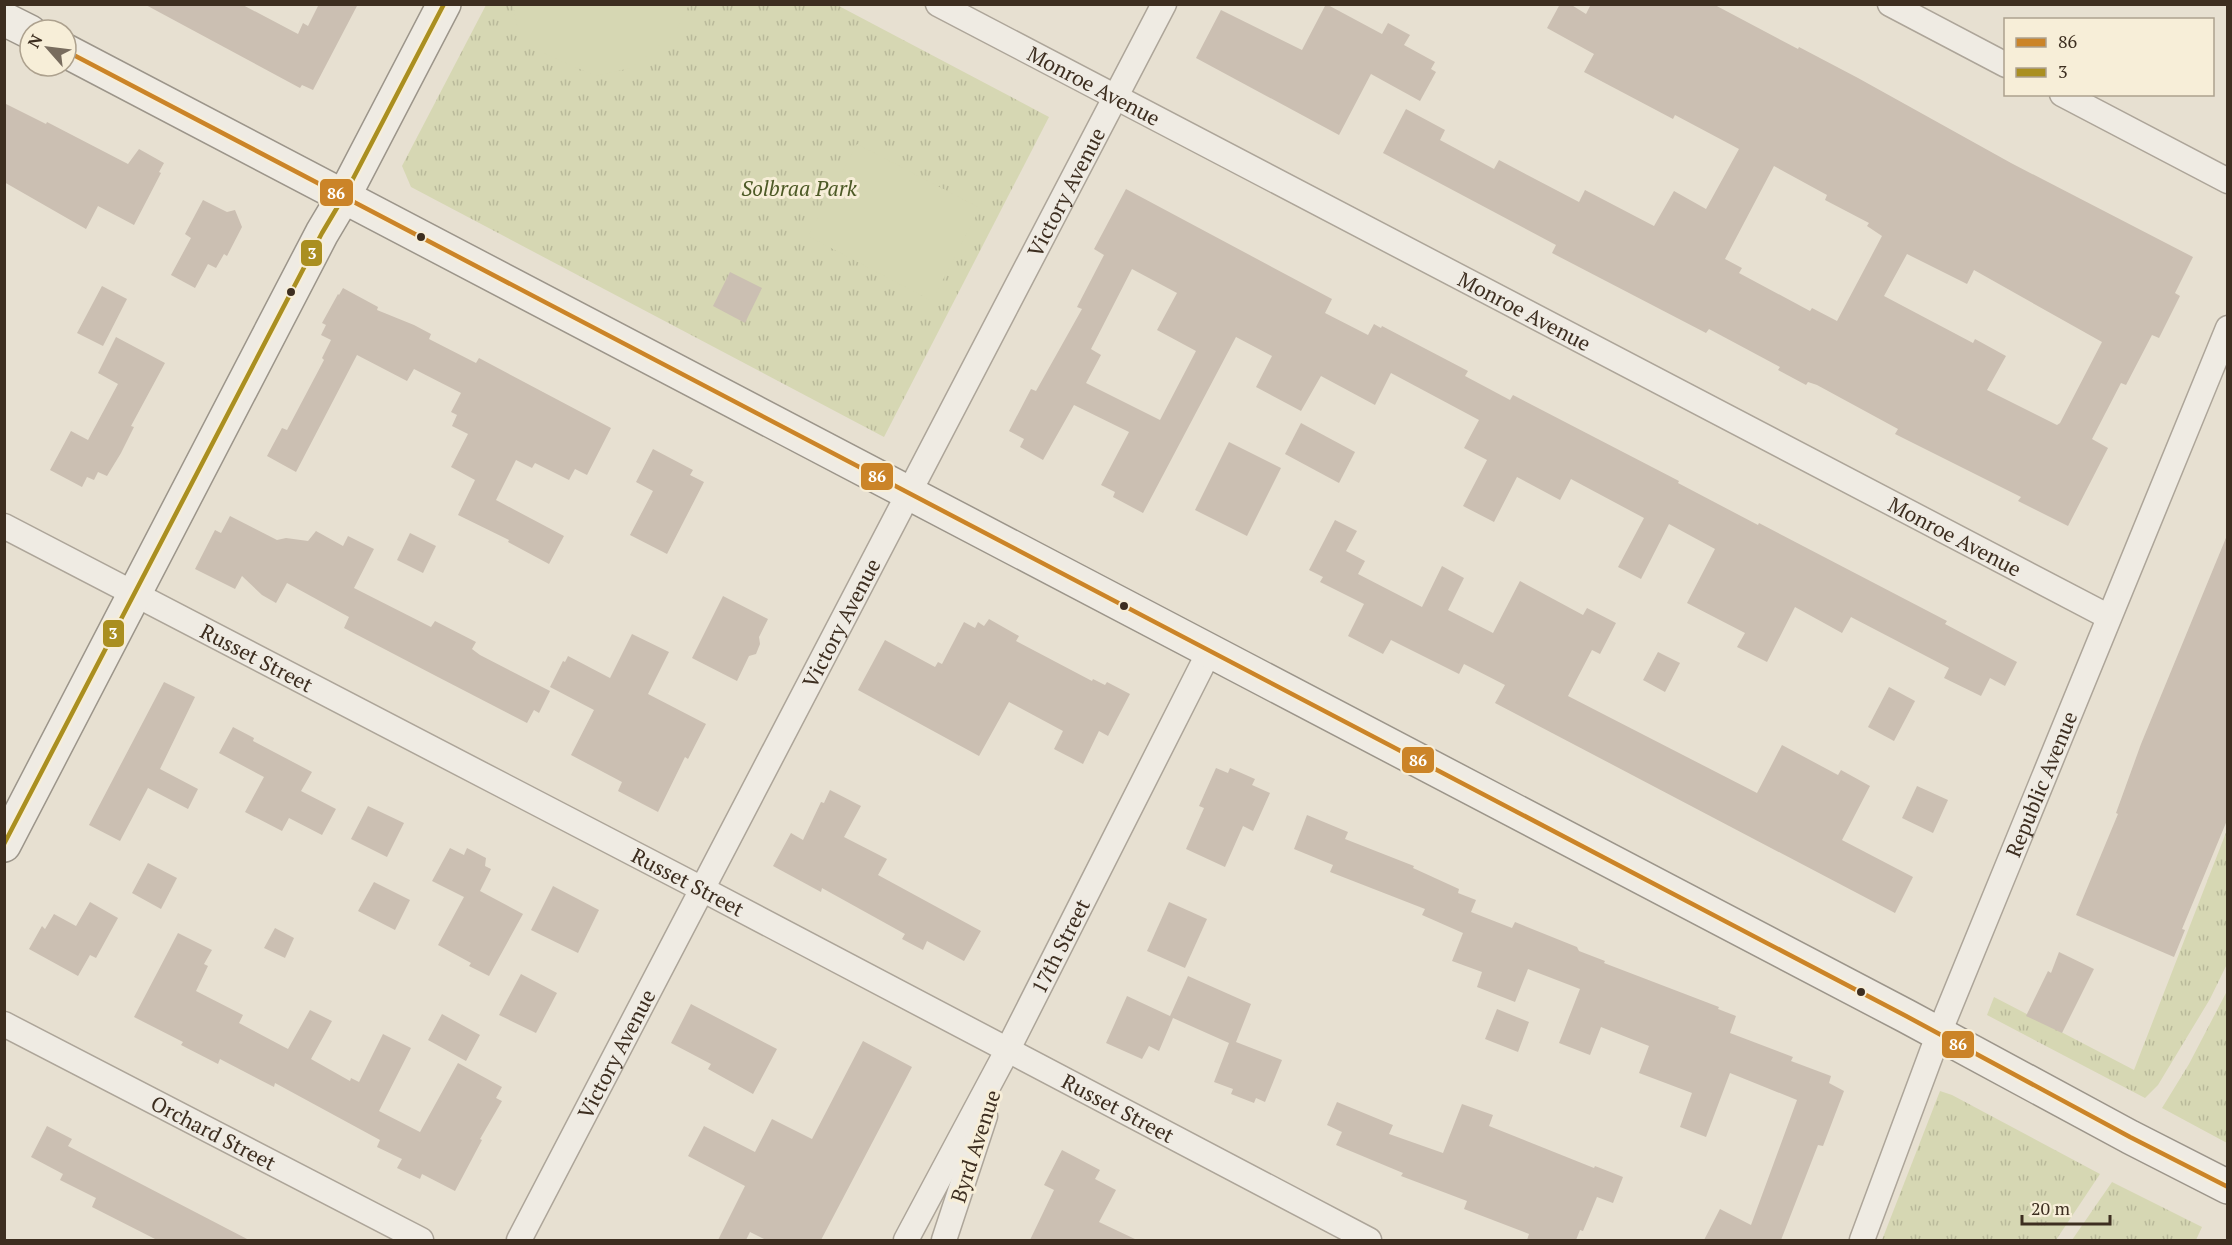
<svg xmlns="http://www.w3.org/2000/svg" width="2232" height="1245" viewBox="0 0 2232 1245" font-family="'PT Serif',serif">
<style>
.grass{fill:url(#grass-tufts)}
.pitch{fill:#d6d7b3}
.building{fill:#cbbfb2;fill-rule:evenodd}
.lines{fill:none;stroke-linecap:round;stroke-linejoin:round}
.street-casing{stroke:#ada599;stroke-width:27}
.secondary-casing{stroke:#9c958a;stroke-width:36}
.street{stroke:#efebe3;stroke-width:24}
.secondary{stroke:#efebe3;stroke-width:33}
.bus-1-casing{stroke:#f7eed8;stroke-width:9}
.bus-2-casing{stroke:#f7eed8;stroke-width:9}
.bus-1{stroke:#cb8428;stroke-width:4.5}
.bus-2{stroke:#aa8f20;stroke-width:4.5}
.bus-dot{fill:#3d2e20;stroke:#f7eed8;stroke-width:2}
.labels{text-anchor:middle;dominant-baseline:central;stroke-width:6;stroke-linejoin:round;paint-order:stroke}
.street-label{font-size:21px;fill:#3d2e20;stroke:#f7eed8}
.park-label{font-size:21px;font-style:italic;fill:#4d5a26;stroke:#f7eed8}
.line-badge{stroke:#f7eed8;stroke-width:2}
.badge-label{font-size:16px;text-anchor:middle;font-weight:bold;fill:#fff}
</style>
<defs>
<pattern id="grass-tufts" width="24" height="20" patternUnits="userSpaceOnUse" patternTransform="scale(1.5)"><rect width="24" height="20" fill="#d6d7b3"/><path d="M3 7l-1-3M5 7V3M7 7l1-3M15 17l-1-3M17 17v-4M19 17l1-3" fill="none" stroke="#b9b99a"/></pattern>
</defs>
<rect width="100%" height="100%" fill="#e7e0d1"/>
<g class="grass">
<polygon points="486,5 837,5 1049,117 884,437 411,187 402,166"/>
<polygon points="2227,830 2227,964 2210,999 2158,1085 2145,1098 1987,1015 1994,997 2134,1070"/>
<polygon points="2227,991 2227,1143 2162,1108 2189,1064"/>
<polygon points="1940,1091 1952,1095 2100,1174 2056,1240 1882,1240"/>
<polygon points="2112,1182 2202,1227 2196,1240 2072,1240"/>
</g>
<g class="pitch">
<polygon points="513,5 513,4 689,5 674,34 631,68 595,76 544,53 517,25"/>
<polygon points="857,144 980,208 932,301 808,236"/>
</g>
<g class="building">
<polygon points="144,4 241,4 298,34 303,23 308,26 319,4 358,4 313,90 302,85 300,88"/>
<polygon points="1326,4 1382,34 1388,23 1410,35 1404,45 1435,62 1431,69 1436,72 1420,101 1371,74 1339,135 1196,58 1221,10 1302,50"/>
<path d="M1560,4H1570L1586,14L1591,4H1713L1798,49L1799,47L1858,78L2011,163L2193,257L2175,293L2180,296L2159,338L2152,335L2126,385L2121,383L2092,439L2108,448L2068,526L2018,501L2021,497L1895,434L1898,429L1817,385L1808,382L1806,385L1778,370L1780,367L1709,329L1706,333L1552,253L1556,245L1383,153L1406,109L1445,130L1440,140L1494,169L1499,160L1579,202L1585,190L1654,226L1674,191L1706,209L1739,149L1675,115L1673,119L1584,72L1594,54L1547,28ZM1774,166L1827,195L1825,200L1869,223L1867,226L1882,236L1837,321L1812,308L1810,311L1739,273L1742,268L1725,259ZM1907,254L1967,284L1974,270L2102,342L2060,423L2057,425L1987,390L2006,356L1975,339L1973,343L1884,296Z"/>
<polygon points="4,103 46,124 47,122 128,164 139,149 164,163 159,172 161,173 134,225 98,206 86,229 4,182"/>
<path d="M1126,189L1332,299L1325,313L1368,335L1374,324L1381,328L1382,326L1468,371L1465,376L1510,400L1513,395L1679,481L1678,483L1758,525L1759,523L1947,621L1945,624L2017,662L2005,686L1990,678L1981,696L1944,678L1949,668L1851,617L1842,633L1795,607L1767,662L1737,647L1745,633L1687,603L1715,549L1669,524L1641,579L1618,567L1644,518L1571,479L1560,500L1517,477L1494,522L1463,506L1487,460L1464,448L1479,420L1391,373L1375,405L1321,376L1301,411L1256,387L1272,356L1236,337L1143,513L1113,497L1115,492L1101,485L1129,432L1074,405L1043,460L1020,447L1024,439L1009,431L1031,389L1036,391L1082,309L1077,307L1104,255L1094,249ZM1132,269L1177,293L1157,330L1196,351L1160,420L1086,383L1101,355L1091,349Z"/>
<polygon points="203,200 227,212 235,210 242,227 227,256 224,254 216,268 208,264 195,288 171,275 191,238 185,234"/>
<polygon points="730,272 762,288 745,323 713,306"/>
<polygon points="102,286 127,299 103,346 77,333"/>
<polygon points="343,288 378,307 377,310 414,325 431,334 429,339 476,363 479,358 611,428 587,475 575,469 569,480 535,463 532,468 516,460 496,500 564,536 549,564 508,542 509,540 458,515 475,480 451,467 468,434 452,426 457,415 451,412 461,393 414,369 407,381 357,355 296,472 267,456 282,428 287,430 324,360 322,358 331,340 321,335 326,325 322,323 338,294 339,295"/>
<polygon points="116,337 165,363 131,426 134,427 121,453 107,476 98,472 94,480 87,477 82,487 50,470 71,431 88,440 118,384 98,373"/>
<polygon points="1301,423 1355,452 1339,483 1285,454"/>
<polygon points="1229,442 1281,468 1247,536 1195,510"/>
<polygon points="653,449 693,470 690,475 704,482 667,554 630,535 653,491 636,482"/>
<polygon points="230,516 277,540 286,538 308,541 316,531 343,546 348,536 374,549 354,588 431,627 435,621 476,642 472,649 480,655 550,691 539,713 534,710 527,723 436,676 344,628 349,617 287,583 276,603 262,595 242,576 235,589 195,569 215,530 221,533"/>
<polygon points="1335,520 1357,531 1346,551 1365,561 1358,574 1422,607 1442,566 1464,578 1448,610 1493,633 1520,581 1583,615 1587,608 1616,623 1600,654 1592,650 1568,696 1757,793 1782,745 1838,775 1841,770 1870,786 1842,840 1913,877 1895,913 1495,703 1505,685 1464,664 1459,674 1391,640 1383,654 1348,636 1364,604 1320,582 1323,577 1309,570"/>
<polygon points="410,533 436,546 423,573 397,560"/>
<polygon points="2228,533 2228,818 2182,929 2185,930 2174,957 2076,915 2118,814 2116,813 2141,744"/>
<polygon points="723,596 768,619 759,637 760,644 756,654 749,656 737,681 692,658"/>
<polygon points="989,619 1019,636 1016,641 1092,681 1093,679 1105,685 1107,682 1130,694 1108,736 1099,731 1083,764 1054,749 1063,731 1009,702 979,756 858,690 885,640 935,667 938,662 942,664 964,622 975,628 978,622 984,626"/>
<polygon points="632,634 669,652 648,694 706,724 688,759 685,757 658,812 618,791 622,782 571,755 594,710 550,687 563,661 565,662 568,656 610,678"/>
<polygon points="1658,652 1680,663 1665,692 1643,680"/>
<polygon points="164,682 195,697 160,769 198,789 188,809 148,788 120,841 89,825"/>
<polygon points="1889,687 1915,701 1894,741 1868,727"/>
<polygon points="233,727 254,738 253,741 312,772 301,791 336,809 322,835 289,818 282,831 245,812 264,777 219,753"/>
<polygon points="1216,768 1228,773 1230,768 1255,779 1252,785 1270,793 1253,831 1243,826 1225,867 1186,849 1204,808 1199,806"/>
<polygon points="1917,786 1948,800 1933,833 1902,818"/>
<polygon points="830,790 861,806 844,837 887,859 878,875 981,931 964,961 927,941 923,950 902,939 905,934 822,888 821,892 773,866 791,833 803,840 821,802 824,803"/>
<polygon points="368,806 404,823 387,857 351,839"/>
<polygon points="1307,815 1348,832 1345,839 1414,866 1413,868 1459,889 1458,893 1476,900 1471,912 1512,928 1515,922 1577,947 1579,951 1605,961 1604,963 1719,1007 1718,1009 1736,1016 1730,1033 1793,1057 1791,1061 1831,1076 1829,1083 1844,1091 1823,1146 1818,1145 1781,1240 1704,1240 1720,1209 1751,1225 1797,1100 1730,1073 1706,1137 1680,1127 1692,1093 1639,1073 1649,1046 1601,1027 1590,1055 1559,1043 1580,989 1528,969 1515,1002 1477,987 1482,972 1452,961 1463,933 1422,915 1425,909 1330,872 1333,865 1294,849"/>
<polygon points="450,848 464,855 467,848 486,858 485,866 491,869 480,891 523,914 489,976 469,966 471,963 438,945 464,897 432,881"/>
<polygon points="148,863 177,878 161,909 132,893"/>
<polygon points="374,882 410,900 395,930 358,911"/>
<polygon points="553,886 599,910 578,953 531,930"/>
<polygon points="90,902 118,918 96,958 90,955 78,976 29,949 42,926 45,929 54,914 76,926"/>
<polygon points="1169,902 1207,919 1185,968 1147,951"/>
<polygon points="275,928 294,938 285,958 264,948"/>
<polygon points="178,933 212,950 204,964 208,966 196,991 243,1015 239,1023 288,1049 310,1010 332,1021 311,1059 350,1081 351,1078 359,1082 383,1034 411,1048 379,1111 420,1132 458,1063 502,1087 496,1098 502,1101 480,1139 482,1140 455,1191 422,1174 420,1179 397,1168 402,1159 377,1147 380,1140 275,1083 274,1087 220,1059 218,1064 181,1045 183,1042 134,1017"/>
<polygon points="2059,952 2094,969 2062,1033 2026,1016 2048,971 2051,973"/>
<polygon points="521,974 557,993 536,1033 499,1015"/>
<polygon points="1188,976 1251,1004 1236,1042 1282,1060 1265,1102 1256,1098 1254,1103 1231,1094 1233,1089 1214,1082 1229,1043 1173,1018 1159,1051 1149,1046 1142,1059 1106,1043 1127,996 1170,1016"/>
<polygon points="691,1004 777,1049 753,1094 708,1069 711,1064 671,1043"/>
<polygon points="1497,1009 1529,1022 1518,1052 1485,1039"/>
<polygon points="442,1014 480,1035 466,1061 428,1040"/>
<polygon points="863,1041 912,1067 821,1240 766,1240 750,1232 746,1240 718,1240 745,1186 688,1156 704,1126 755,1152 772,1119 812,1139"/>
<polygon points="1337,1102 1393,1125 1389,1134 1443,1153 1462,1104 1493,1115 1489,1126 1594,1168 1595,1166 1623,1177 1613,1203 1597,1197 1583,1231 1580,1230 1576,1240 1527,1240 1529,1234 1464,1209 1467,1201 1401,1176 1403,1173 1336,1145 1342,1132 1327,1125"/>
<polygon points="47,1126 72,1139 68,1146 249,1240 157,1240 92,1207 96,1198 60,1180 63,1174 31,1157"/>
<polygon points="1062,1150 1100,1170 1095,1179 1116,1190 1099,1222 1137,1240 1030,1240 1054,1190 1044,1185"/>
</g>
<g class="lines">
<defs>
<g id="street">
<path id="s1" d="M938,4L2109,617"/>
<polyline points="1890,4 2006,65"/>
<polyline points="2062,94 2228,181"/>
<path id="s2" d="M4,526L702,889L1369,1240"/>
<path id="s3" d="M4,1024L421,1240"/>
<path id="s4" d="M519,1240L1164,4"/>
<path id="s5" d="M906,1240L1007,1051L1210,650"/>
<polyline points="944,1240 985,1116"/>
<path id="s6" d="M1862,1240L1939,1033L2228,328"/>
</g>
<g id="secondary">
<polyline points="4,19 30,32"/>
<polyline points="66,51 1906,1016 2130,1137 2228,1187"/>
<polyline points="4,845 322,233 344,196 444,4"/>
</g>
</defs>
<use href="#street" class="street-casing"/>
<use href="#secondary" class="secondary-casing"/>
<use href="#street" class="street"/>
<use href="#secondary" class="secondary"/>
<defs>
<polyline id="bus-1" points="66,51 1906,1016 2130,1137 2228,1187"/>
<polyline id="bus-2" points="4,844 322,233 344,196 444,4"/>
</defs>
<use href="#bus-1" class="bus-1-casing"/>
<use href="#bus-2" class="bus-2-casing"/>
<use href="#bus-1" class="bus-1"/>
<use href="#bus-2" class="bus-2"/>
</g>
<g class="bus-dot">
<circle cx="421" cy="237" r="5"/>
<circle cx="291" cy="292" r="5"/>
<circle cx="1124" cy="606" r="5"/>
<circle cx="1861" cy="992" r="5"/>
</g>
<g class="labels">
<g class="street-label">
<text stroke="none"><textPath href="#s1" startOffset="176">Monroe Avenue</textPath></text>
<text stroke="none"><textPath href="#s4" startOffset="1182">Victory Avenue</textPath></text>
<text stroke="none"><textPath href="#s1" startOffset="662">Monroe Avenue</textPath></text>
<text stroke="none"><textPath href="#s1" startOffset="1148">Monroe Avenue</textPath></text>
<text stroke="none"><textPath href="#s4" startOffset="696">Victory Avenue</textPath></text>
<text stroke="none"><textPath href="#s2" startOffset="285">Russet Street</textPath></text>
<text stroke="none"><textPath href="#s6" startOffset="490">Republic Avenue</textPath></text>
<text stroke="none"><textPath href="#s2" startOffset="771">Russet Street</textPath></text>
<text stroke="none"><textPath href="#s5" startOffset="332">17th Street</textPath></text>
<text stroke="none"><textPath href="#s4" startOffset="210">Victory Avenue</textPath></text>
<text stroke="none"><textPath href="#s2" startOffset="1257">Russet Street</textPath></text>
<text stroke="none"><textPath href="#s3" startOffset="236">Orchard Street</textPath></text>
<text transform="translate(975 1146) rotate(-72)">Byrd Avenue</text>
</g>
<g class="park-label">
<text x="799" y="188">Solbraa Park</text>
</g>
</g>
<g class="line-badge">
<rect x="319" y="178" width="35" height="29" rx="6" fill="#cb8428"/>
<rect x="300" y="239" width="23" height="28" rx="6" fill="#aa8f20"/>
<rect x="860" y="462" width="34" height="29" rx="6" fill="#cb8428"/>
<rect x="102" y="619" width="23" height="29" rx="6" fill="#aa8f20"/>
<rect x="1401" y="746" width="34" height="28" rx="6" fill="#cb8428"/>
<rect x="1941" y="1030" width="34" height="29" rx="6" fill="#cb8428"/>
</g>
<g class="badge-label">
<text x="336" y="199">86</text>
<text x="312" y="259">3</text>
<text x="877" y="482">86</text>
<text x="113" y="639">3</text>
<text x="1418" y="766">86</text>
<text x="1958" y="1050">86</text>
</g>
<rect width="2232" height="1245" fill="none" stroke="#3d2e20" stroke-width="12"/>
<rect x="2004" y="18" width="210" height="78" fill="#f7eed8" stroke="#ada18e" stroke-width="1.5"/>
<rect x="2016" y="38" width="30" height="9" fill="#cb8428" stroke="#ada18e" stroke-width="1.5"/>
<text x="2058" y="48" font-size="18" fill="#3d2e20">86</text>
<rect x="2016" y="68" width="30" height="9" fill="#aa8f20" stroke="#ada18e" stroke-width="1.5"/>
<text x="2058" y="78" font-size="18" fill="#3d2e20">3</text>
<g transform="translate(48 48) rotate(298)"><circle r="28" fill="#f7eed8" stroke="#ada18e" stroke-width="1.5"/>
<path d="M0-4.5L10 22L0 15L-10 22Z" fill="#786c5e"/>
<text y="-9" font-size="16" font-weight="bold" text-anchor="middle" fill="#3d2e20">N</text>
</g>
<path d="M2022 1215v9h88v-9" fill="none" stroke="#3d2e20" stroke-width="3"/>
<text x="2031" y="1215" font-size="18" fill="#3d2e20" stroke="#f7eed8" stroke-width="4.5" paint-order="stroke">20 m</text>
</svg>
